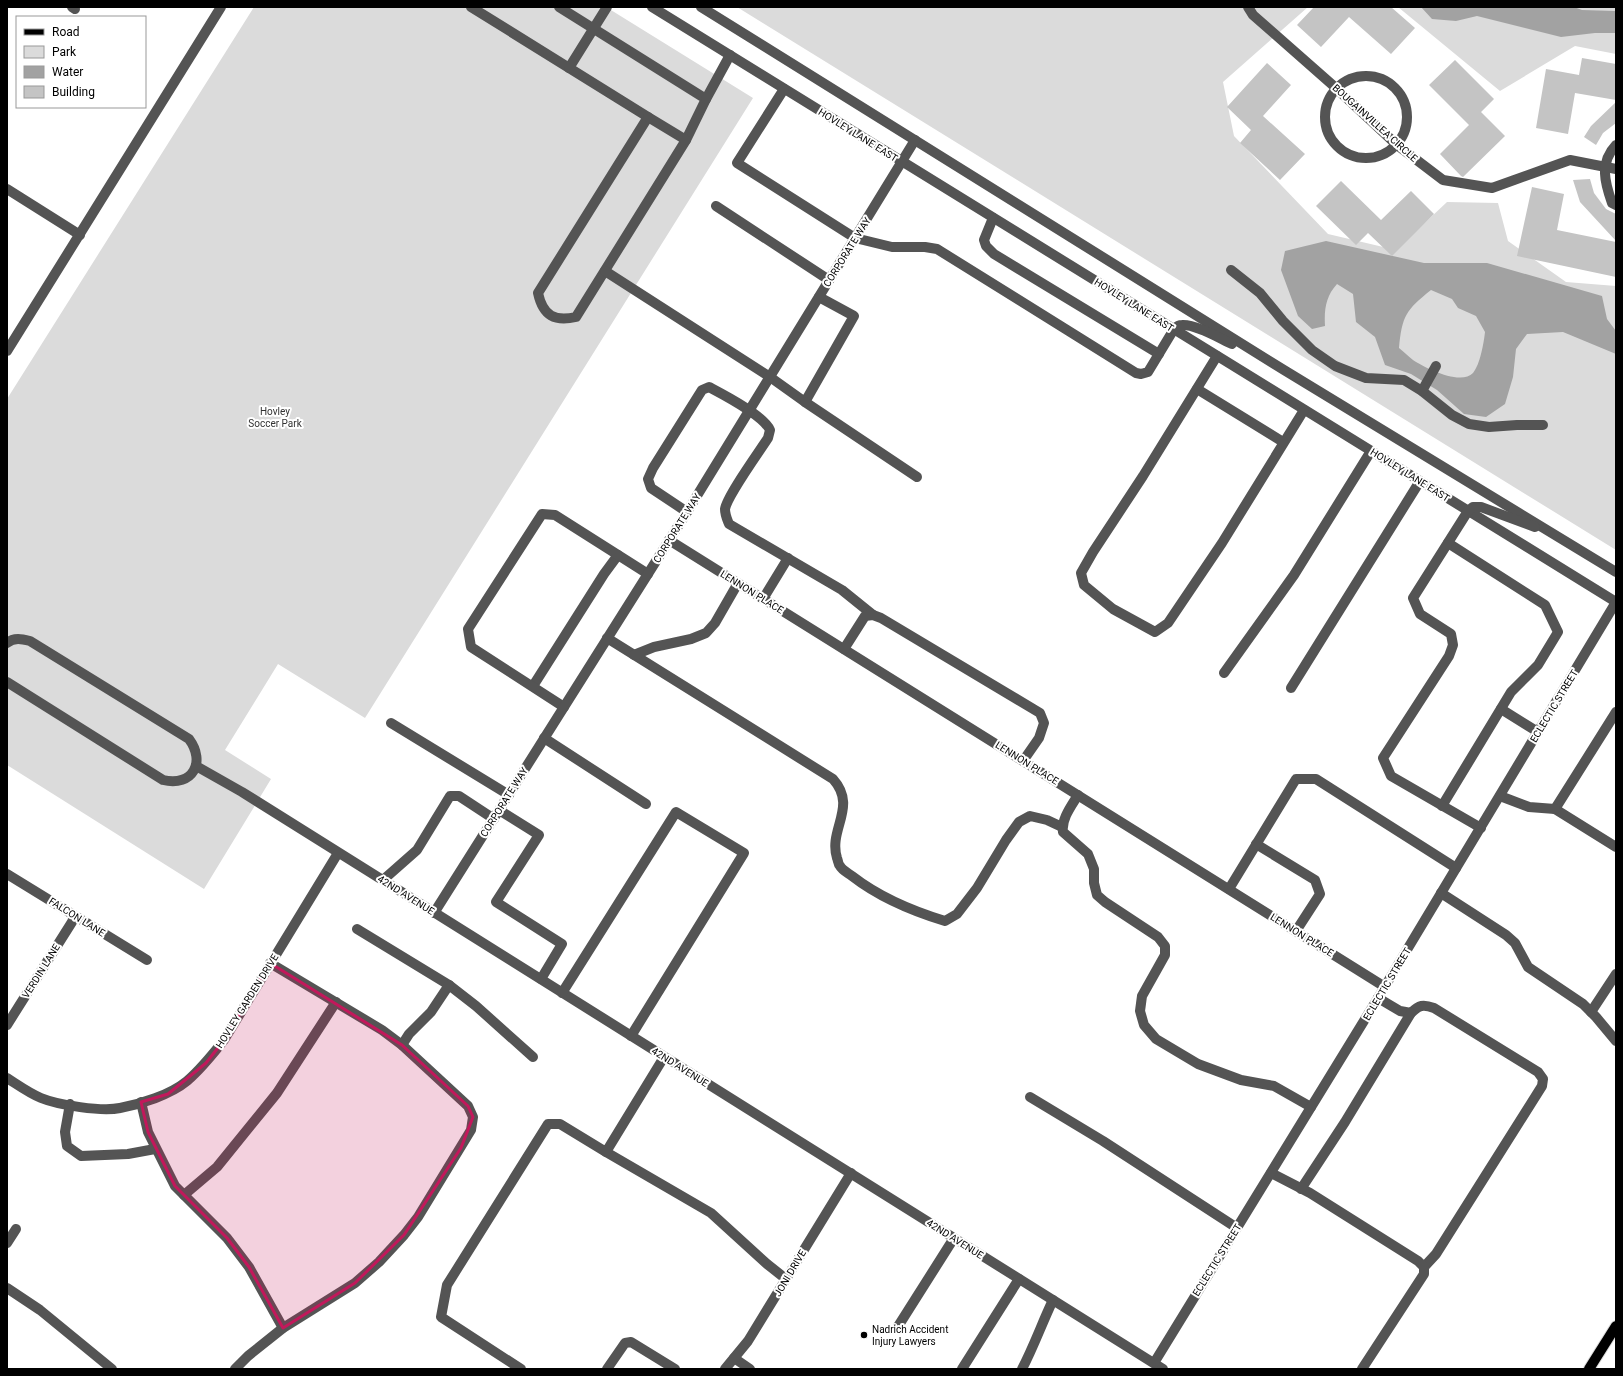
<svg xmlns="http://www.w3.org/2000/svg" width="1623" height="1376" viewBox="0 0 1623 1376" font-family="Roboto,sans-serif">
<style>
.green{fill:#dbdbdb}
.water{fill:#a2a2a2;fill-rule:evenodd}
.building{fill:#c4c4c4}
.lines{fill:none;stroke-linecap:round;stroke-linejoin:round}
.major-casing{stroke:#dbdbdb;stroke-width:12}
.minor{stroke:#545454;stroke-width:10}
.major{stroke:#000;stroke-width:10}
.marked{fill:#c2185b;fill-opacity:0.2;stroke:#c2185b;stroke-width:3;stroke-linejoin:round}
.poi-dot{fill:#000;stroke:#fff;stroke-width:1.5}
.labels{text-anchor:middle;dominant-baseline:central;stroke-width:4;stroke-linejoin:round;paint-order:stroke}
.street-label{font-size:10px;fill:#000;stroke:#fff}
.park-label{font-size:10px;fill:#323232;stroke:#fff}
.poi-label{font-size:10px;fill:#000;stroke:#fff;text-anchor:start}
</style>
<rect width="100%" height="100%" fill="#fff"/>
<g class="green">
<polygon points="254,7 606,7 753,98 365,718 278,664 225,750 271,779 204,889 7,765 7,399"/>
<polygon points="737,7 1308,7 1223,82 1234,136 1328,234 1396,250 1447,202 1498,203 1508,241 1566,282 1616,286 1616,550"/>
<polygon points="1398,7 1616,7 1616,54 1575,46 1500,91"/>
</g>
<g class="water">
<polygon points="1421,7 1574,7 1582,10 1616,11 1616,33 1595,33 1561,37 1477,16 1456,21 1432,19"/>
<path d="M1326,241L1424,263H1487L1602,296L1607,319L1616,331V354L1563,332L1527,334L1516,349L1513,377L1505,404L1486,417L1464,414L1437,390L1411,374L1385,365L1375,337L1356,322L1353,294L1337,284C1326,296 1324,309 1325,326L1312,329L1298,316L1281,270L1285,251ZM1431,290L1452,299L1458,308L1476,316L1485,332C1484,342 1480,365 1473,373C1461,386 1425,368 1413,360C1408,356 1404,352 1399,348C1402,316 1406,310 1431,290Z"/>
</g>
<g class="building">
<polygon points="1314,7 1391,7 1415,28 1391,54 1349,17 1321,47 1297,25"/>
<polygon points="1582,58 1616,64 1616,100 1575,93 1568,134 1536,128 1546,69 1579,75"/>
<polygon points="1455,60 1494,99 1481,112 1505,136 1463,177 1461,176 1440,154 1469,125 1429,85"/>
<polygon points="1267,63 1291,85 1263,116 1305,154 1280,180 1240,143 1251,130 1227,107"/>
<polygon points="1616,102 1616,123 1603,133 1596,145 1584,137 1591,126"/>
<polygon points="1590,179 1594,193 1606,209 1616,214 1616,241 1580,202 1573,180"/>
<polygon points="1341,181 1381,220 1411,191 1434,214 1392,256 1368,233 1356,245 1316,206"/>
<polygon points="1532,187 1564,194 1557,230 1616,242 1616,277 1517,256"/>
</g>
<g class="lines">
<defs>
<polyline id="major" points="1589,1369 1616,1326"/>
</defs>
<use href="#major" class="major-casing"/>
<g class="minor">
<polyline points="72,7 75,9"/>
<path d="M471,7L648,117L538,293C543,316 555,322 576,317L686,140L706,99L559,7"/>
<polyline points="652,7 1616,602"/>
<polyline points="701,7 1284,370 1616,572"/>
<polyline points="1248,7 1253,15 1336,88 1397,145 1443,180 1492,188 1570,160 1616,169"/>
<polyline points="569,68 607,7"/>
<circle cx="1366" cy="117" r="41"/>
<path d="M784,89L737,163L855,238L892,247H925L937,249L1136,373L1141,374L1148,372L1174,329C1176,327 1178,325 1182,325C1196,324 1219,338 1232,344"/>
<polyline points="706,99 730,55"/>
<polyline points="648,117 686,140"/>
<path d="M1616,145C1599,163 1605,183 1612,203L1616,205"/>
<polyline points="7,189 80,235"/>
<polyline points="716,206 829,280"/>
<polyline points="993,218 984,240 986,246 994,254 1159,354"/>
<polyline points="1231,270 1260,293 1283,321 1312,350 1335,366 1366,378 1404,380 1422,391 1452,415 1469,424 1489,427 1517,425 1543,425"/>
<polyline points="605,271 770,377 805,402 854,316 819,297"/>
<polyline points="7,351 221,7"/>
<polyline points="1217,356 1143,476 1093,552 1081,573 1084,585 1113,609 1155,632 1168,623 1222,543 1304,410"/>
<polyline points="1197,389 1283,442"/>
<polyline points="1422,391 1436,366"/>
<polyline points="805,402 917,477"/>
<path d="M687,512L651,488L648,479L653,468L702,390L709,387C724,395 763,415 770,430L768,438C759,452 727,496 725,509C725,515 727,519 729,524L842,590L873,615"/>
<polyline points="669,540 1385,987"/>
<polyline points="763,599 788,558"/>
<path d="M607,638L833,779C858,807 828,829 837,858C838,860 838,864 840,866C842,870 848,873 852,876C879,897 912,911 945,921L957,914L977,888L1006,840L1019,822L1030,816L1047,820L1062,827"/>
<path d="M7,643C14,637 22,639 30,641L189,739C206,762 193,787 163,780L7,682"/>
<polyline points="844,649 865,616 873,615 881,618 1040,713 1044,723 1039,738 1023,761"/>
<polyline points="634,655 654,647 691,639 706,633 715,623 738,583"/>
<polyline points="1224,673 1294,575 1371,451"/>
<polyline points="533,686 604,574 618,555"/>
<polyline points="1291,688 1420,481"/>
<polyline points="564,707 471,647 468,629 542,514 555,515 648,574"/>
<polyline points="1501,709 1538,732"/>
<polyline points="1616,712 1555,809 1616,847"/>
<polyline points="391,723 509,795"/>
<polyline points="544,738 646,804"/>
<polyline points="196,766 242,792 1163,1369"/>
<path d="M1078,795C1072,805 1061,819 1063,832L1088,854L1094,869V883L1097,895L1105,902L1158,937L1165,946V955L1142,996L1140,1011L1144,1025L1156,1039L1198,1064L1241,1080L1274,1086L1311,1107"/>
<polyline points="1500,796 1529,807 1555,809"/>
<polyline points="1442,806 1511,692 1538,665 1558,632 1545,605 1448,543"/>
<polyline points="499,810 539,835 496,902 562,944 541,979"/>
<polyline points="1481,828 1391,776 1383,758 1449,656 1453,645 1451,634 1420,614 1413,598 1468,511 1473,507 1481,507 1535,527"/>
<polyline points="1256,844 1315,880 1320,894 1296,931"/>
<polyline points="7,874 147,960"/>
<polyline points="383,880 417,850 450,796 459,796 494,819"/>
<polyline points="1229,889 1296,779 1316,779 1456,868"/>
<polyline points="1441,893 1506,935 1515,943 1528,967 1583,1004 1596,1017 1616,1041"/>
<polyline points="434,913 687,512 915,140"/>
<polyline points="357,929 449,985 476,1006 533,1057"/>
<polyline points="562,993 676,812 744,853 631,1036"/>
<path d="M1378,998L1400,1011L1411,1013C1419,1005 1423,1004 1434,1008L1538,1072L1543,1079L1542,1086L1436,1254L1424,1267"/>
<polyline points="1591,1012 1616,974"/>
<polyline points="7,1025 72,922 74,916"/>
<polyline points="402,1045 409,1034 431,1012 449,985"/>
<path d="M7,1078C18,1085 29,1093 41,1098C58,1105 102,1112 120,1108C141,1104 170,1095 187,1081C201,1069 213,1054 224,1040L338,853"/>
<polyline points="1030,1097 1103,1141 1237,1228"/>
<polyline points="141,1102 148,1132 175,1186 227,1238 249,1267 283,1328"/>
<polyline points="70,1104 65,1132 67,1146 81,1156 128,1154 155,1149"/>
<polyline points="606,1152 711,1213 767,1264 786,1279"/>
<polyline points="1271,1173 1310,1193 1418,1261 1424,1267 1424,1274 1362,1369"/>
<polyline points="1301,1189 1345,1122 1411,1013"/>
<polyline points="184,1195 217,1167 277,1093 336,1002"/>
<polyline points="7,1243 16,1229"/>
<polyline points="7,1288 40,1310 112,1369"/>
<polyline points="897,1328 954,1238"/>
<polyline points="734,1358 750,1369"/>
<polyline points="1154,1363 1378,998 1616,602"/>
<polyline points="235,1369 248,1356 283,1328 355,1283 379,1262 404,1235 418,1217 471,1130 473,1117 468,1106 402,1045 382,1030 270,963"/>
<polyline points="521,1369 441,1317 447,1285 548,1124 560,1124 606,1152 664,1057"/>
<polyline points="607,1369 625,1343 631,1342 675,1369"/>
<polyline points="725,1369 748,1341 851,1173"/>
<polyline points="962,1369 1019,1279"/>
<path d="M1022,1369C1034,1346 1042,1323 1053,1300"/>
</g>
<use href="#major" class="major"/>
</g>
<path class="marked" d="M270,963L402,1045L468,1106L473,1117L461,1148L404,1235L355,1283L283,1328L249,1267L227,1238L175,1186L148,1132L141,1102L168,1094L206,1063L224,1040Z"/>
<circle class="poi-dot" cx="864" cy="1335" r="4"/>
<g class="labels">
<g class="street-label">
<text transform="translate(1375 123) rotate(42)">BOUGAINVILLEA CIRCLE</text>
<text transform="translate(858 135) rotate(32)">HOVLEY LANE EAST</text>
<text transform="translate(847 252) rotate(-58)">CORPORATE WAY</text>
<text transform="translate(1134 305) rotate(32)">HOVLEY LANE EAST</text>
<text transform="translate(1410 475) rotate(32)">HOVLEY LANE EAST</text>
<text transform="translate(677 528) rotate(-58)">CORPORATE WAY</text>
<text transform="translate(752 592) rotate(32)">LENNON PLACE</text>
<text transform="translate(1554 706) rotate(-59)">ECLECTIC STREET</text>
<text transform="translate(1027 763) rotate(32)">LENNON PLACE</text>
<text transform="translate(504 802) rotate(-58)">CORPORATE WAY</text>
<text transform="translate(406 895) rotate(32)">42ND AVENUE</text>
<text transform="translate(77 917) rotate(32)">FALCON LANE</text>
<text transform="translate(1302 935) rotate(32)">LENNON PLACE</text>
<text transform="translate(41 971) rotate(-58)">VERDIN LANE</text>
<text transform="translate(1387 984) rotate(-59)">ECLECTIC STREET</text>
<text transform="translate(247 1001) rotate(-58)">HOVLEY GARDEN DRIVE</text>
<text transform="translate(680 1067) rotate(32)">42ND AVENUE</text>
<text transform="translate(955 1239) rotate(32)">42ND AVENUE</text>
<text transform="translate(1217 1260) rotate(-58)">ECLECTIC STREET</text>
<text transform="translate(790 1273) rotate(-59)">JONI DRIVE</text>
</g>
<g class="park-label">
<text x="275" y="411">Hovley<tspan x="275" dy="12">Soccer Park</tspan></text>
</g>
<g class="poi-label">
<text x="872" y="1329">Nadrich Accident<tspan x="872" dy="12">Injury Lawyers</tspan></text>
</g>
</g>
<rect width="1623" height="1376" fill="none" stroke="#000000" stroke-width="16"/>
<rect x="16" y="16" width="130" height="92" fill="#ffffff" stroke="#999999"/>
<rect x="24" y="29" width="20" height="6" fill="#000000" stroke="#999999"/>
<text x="52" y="36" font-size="12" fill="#000000">Road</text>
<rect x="24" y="46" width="20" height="12" fill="#dbdbdb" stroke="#999999"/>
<text x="52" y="56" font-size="12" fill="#000000">Park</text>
<rect x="24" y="66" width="20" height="12" fill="#a2a2a2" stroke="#999999"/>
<text x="52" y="76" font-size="12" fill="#000000">Water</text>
<rect x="24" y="86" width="20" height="12" fill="#c4c4c4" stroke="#999999"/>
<text x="52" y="96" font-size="12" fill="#000000">Building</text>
</svg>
